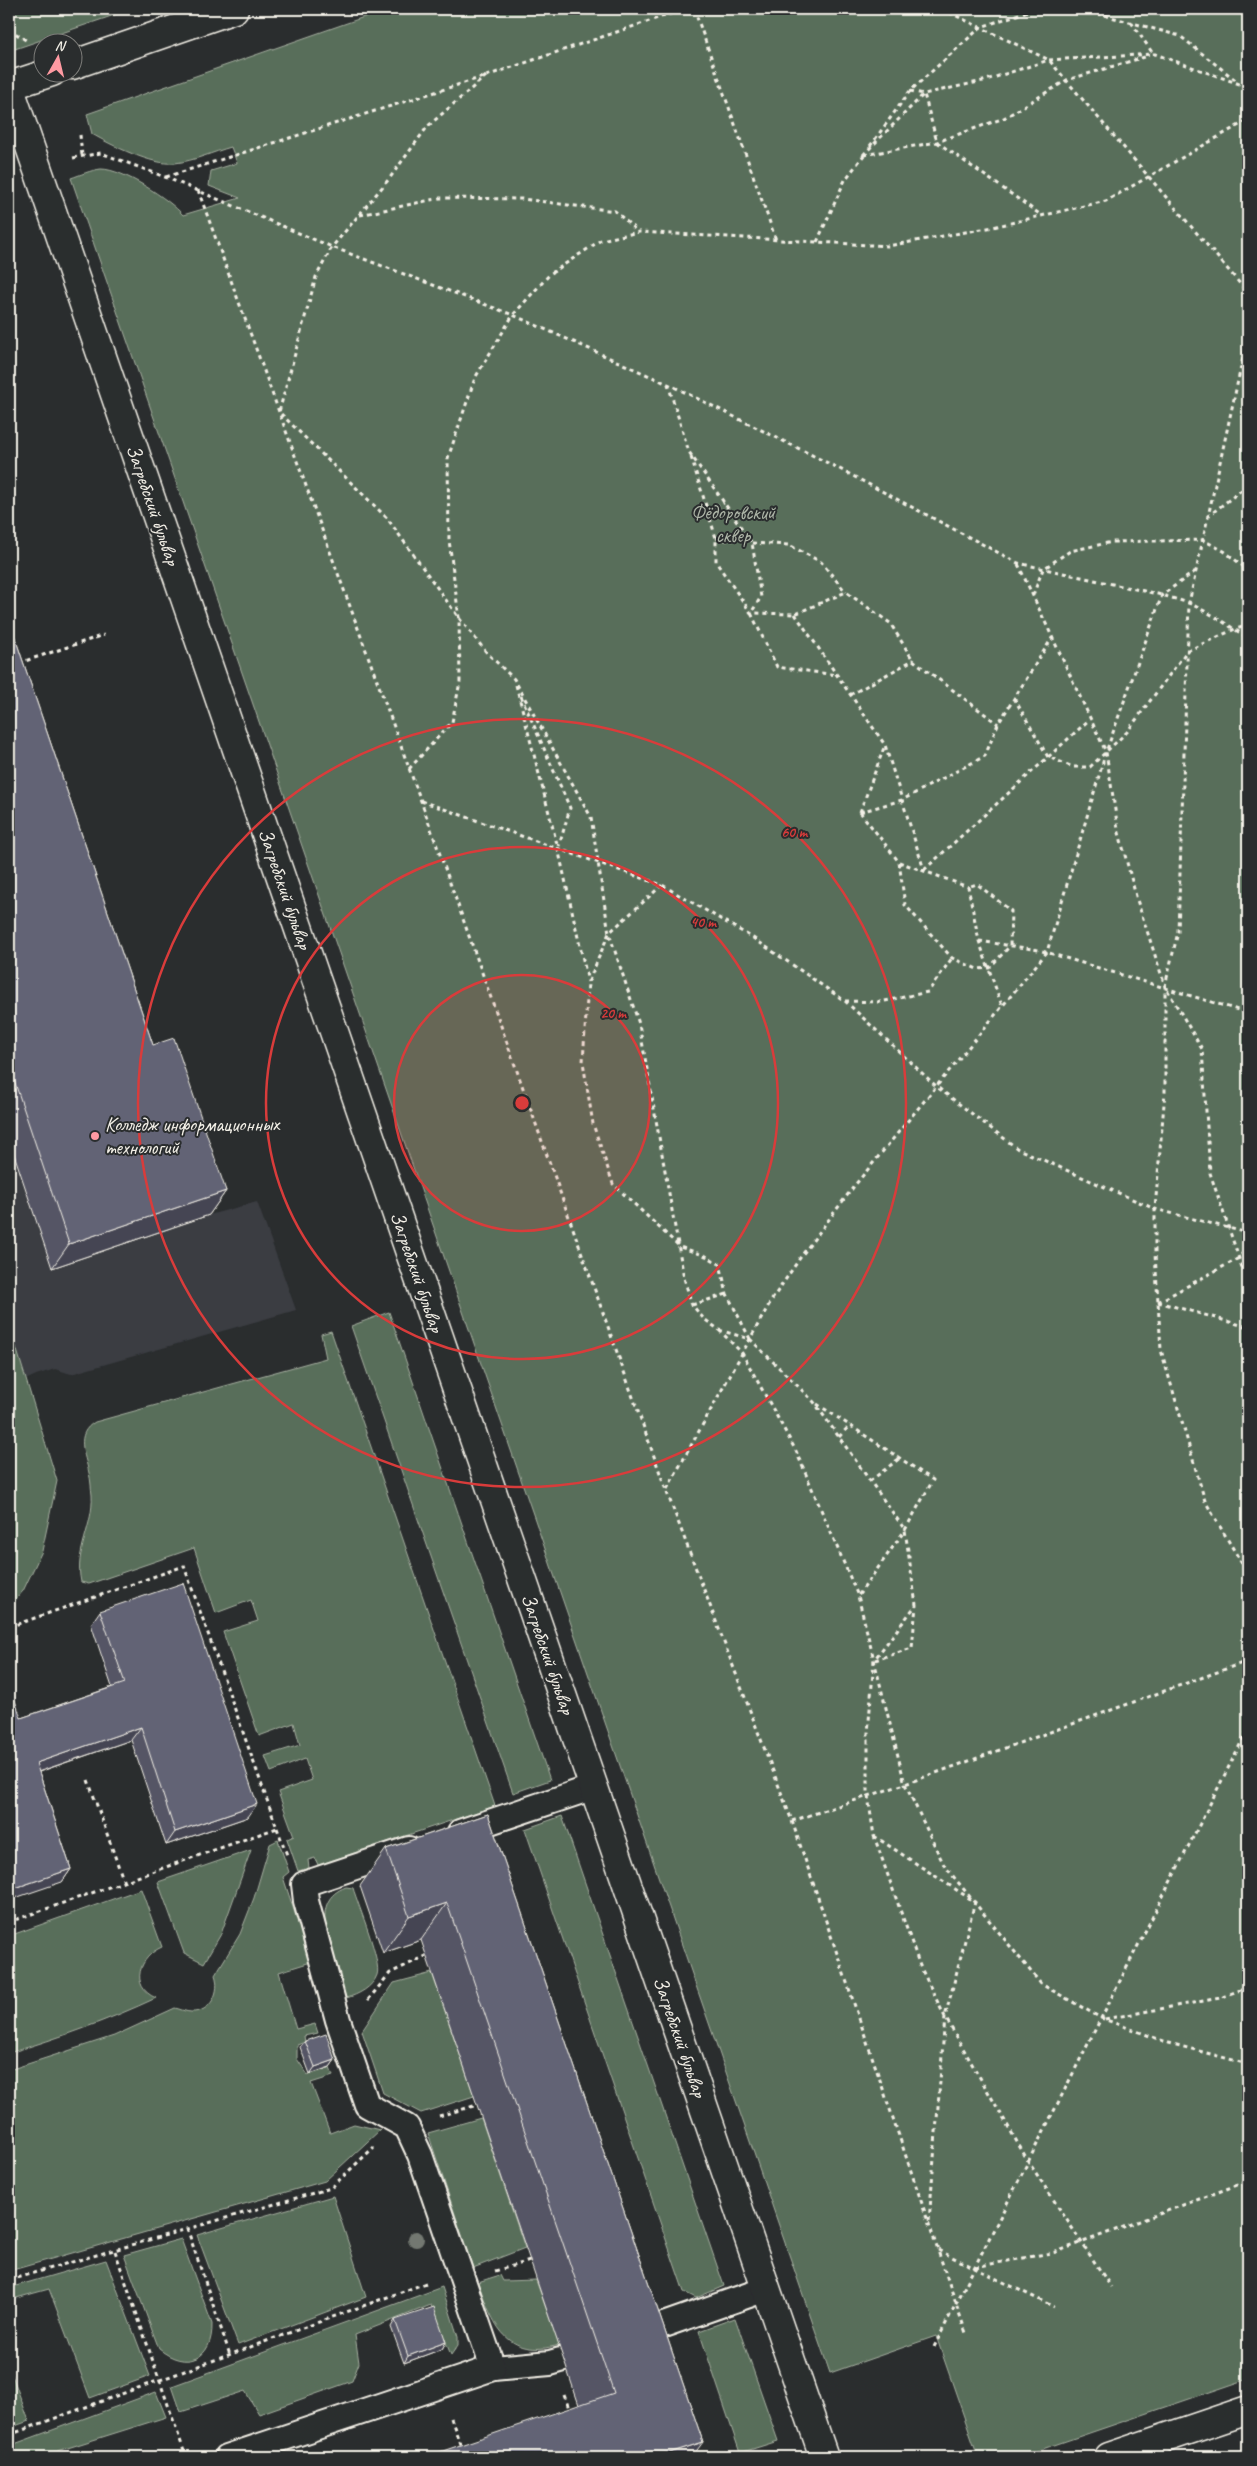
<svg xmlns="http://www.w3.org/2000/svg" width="1257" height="2466" viewBox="0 0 1257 2466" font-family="Caveat,sans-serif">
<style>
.built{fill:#3b3d43}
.green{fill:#596e5a;stroke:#a6b0a1}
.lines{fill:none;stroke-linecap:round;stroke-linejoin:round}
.lane-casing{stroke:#f4f1e8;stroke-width:28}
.street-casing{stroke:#f4f1e8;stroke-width:31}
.secondary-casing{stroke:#f4f1e8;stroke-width:31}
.path{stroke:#f4f1e8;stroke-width:3;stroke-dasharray:4 4;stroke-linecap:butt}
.lane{stroke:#2a2d2e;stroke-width:24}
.street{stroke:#2a2d2e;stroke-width:28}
.secondary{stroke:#2a2d2e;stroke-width:28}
.tree{fill:#737871}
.wall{fill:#545565;stroke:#f4f1e8}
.shaded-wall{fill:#454552;stroke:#f4f1e8}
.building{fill:#626375;stroke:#f4f1e8}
.ring{fill:none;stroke:#d93c3b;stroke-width:2.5}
.poi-dot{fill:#ff9aa2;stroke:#2a2d2e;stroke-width:2}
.labels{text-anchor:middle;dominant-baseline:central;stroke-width:4;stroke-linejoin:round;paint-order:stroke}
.street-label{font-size:20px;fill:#f4f1e8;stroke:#2a2d2e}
.park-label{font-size:20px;fill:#aeb6a8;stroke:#2a2d2e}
.poi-label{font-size:20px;fill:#f4f1e8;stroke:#2a2d2e;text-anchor:start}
.centre{fill:#d93c3b;stroke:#2a2d2e;stroke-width:2.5}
.ring-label{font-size:15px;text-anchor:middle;font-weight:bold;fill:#d93c3b;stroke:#2a2d2e;stroke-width:4;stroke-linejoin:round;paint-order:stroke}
</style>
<rect width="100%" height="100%" fill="#2a2d2e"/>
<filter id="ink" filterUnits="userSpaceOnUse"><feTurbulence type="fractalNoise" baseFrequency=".02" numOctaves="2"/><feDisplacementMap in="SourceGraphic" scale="10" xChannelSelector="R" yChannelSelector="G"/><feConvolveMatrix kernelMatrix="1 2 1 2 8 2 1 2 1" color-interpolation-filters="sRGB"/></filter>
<g filter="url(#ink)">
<polygon class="built" points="9,694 209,1215 257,1202 296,1310 71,1374 55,1369 36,1375 19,1383 9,1515"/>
<g class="green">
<polygon points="9,9 132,9 9,51"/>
<path d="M387,9H1248V2379L1019,2457H978L936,2336L830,2373L71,178C80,175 91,170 101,169C123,169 169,199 183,215L240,198L209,186L211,171L237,163L231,147C213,152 194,161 175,163C153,166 111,145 92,134L87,114Z"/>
<polygon points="389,1312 550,1780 513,1793 351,1326"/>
<polygon points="9,1324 57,1481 42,1551 23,1591 9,1607"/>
<path d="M331,1331L495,1806L318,1865L315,1858L308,1860L309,1868L298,1871L287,1839L294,1836L278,1792L312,1780L305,1759L271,1772L265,1756L300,1745L294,1723L259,1736L223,1632L258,1621L251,1600L216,1613L194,1548L89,1584L81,1582C74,1551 94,1525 92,1495C91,1488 91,1480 89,1473C85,1454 74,1434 95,1422L326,1358L321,1334Z"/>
<polygon points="562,1816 724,2286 696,2298 684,2292 525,1829"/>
<path d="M278,1840L289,1872L283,1877L311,1962L279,1972L296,2029L315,2024L318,2033L304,2036L305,2042L297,2045V2059L308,2075L330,2068L333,2076L311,2083L330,2133L354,2124L380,2130L325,2181L9,2271V2070L114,2036L175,2008C180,2009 186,2012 191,2012C211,2013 221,1991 215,1975L240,1934L254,1898L270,1844Z"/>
<polygon points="251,1850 221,1934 204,1963 184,1953 158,1882"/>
<path d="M346,1887L353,1888C358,1905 382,1962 377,1975C373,1987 358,1995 346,1998L338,1975L340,1974C331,1945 308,1901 346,1887Z"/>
<path d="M141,1889L162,1947C140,1956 128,1986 156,1998C109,2020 59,2038 9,2053V1936Z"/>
<polygon points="432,1973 474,2096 421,2113 383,2093 362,2031 394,1983"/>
<polygon points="481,2118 525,2248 473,2268 428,2133"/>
<polygon points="333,2196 366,2297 238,2345 197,2235"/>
<path d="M181,2239L212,2324C213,2360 186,2371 159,2349L124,2255Z"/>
<polygon points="106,2260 150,2376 90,2398 49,2289 9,2300 9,2288"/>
<path d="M500,2275L503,2281L536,2280L559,2345C506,2360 493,2324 478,2282Z"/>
<polygon points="442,2287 458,2337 458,2345 451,2355 431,2305 355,2335 359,2363 352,2381 344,2384 259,2414 245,2391 181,2412 172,2386"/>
<polygon points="735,2318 778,2441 740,2453 699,2331"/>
<polygon points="9,2367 29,2421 9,2428"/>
<polygon points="156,2392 166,2417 39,2457 9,2457 9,2446"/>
</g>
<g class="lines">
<defs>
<g id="lane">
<polyline points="460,1832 594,1787"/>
<polyline points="632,2336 766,2289"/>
<polyline points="493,2368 550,2363 564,2359"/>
<polyline points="227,2457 493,2368 420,2155 407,2127 367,2105 338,2020 306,1901 304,1884 409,1849"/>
</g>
<g id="street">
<polyline points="72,65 234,9"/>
<polyline points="9,86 824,2457"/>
<polyline points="9,86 52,72"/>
</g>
<polyline id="secondary" points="1109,2457 1248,2410"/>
</defs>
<use href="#lane" class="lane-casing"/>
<use href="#street" class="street-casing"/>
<use href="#secondary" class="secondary-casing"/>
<g class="path">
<polyline points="694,9 776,240"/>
<polyline points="942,9 1049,60 1248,293"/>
<polyline points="1082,9 1180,36 1238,82"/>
<polyline points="1131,22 1154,55"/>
<polyline points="9,29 27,41"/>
<polyline points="486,76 428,126 389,179 332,247 316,277 279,412 387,518 459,618 487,653 514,679 591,817 609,933 639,1024 684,1278 692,1305 704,1319 718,1329 742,1353 796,1451 858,1596 905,1784 944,1865 1041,1984 1101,2018 1169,2043 1248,2064"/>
<polyline points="910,91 924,94 937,142 1041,215"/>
<polyline points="80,135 82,156"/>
<polyline points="870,146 910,91 981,27 1034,9"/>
<polyline points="863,155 924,94 983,81 1049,60 1155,54 1248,87"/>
<polyline points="864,155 937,142 1004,118 1067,80 1148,56"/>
<polyline points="73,158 101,153 165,177 332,247 513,315 668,384 834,466 1018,563 1162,595 1189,603 1214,616 1248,638"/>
<polyline points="166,177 486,76 685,9"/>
<polyline points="198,190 421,801 666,1490 792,1821 967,2336"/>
<polyline points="360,215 440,198 522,199 615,211 638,232"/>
<polyline points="817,242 845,180 864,155"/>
<polyline points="1248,335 1189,603 1178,932 1165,986 1202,1049 1210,1173 1248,1285"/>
<polyline points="668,384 689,452 752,543 761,597 751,613 777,667 836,675"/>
<polyline points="691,457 716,538 716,562 751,613 795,614 846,592 890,623 913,660"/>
<polyline points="708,510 724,503"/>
<polyline points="1207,517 1248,485"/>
<polyline points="716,538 731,541 743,533"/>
<polyline points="752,543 789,545 821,562 846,592"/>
<polyline points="1018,564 1106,752 1118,829 1137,900 1165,986 1165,1092 1155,1209 1155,1254 1161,1350 1205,1501 1248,1574"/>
<polyline points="1033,595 1043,569 1070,551 1112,542 1203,540 1224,551 1243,566 1248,574"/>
<polyline points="795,614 885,745 924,870"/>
<polyline points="19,663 104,635"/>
<polyline points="516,685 558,848 588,982"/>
<polyline points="850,695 913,660 998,724"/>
<polyline points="521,696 570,808 559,846"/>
<polyline points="1014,698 1048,757 1073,767 1090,767 1127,732 1187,651 1235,629 1248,626"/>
<polyline points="409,769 452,722 460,682 459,618 449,540 448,458 475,378 513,315 550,274 601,240 639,232 888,246 993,227 1106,201 1248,120"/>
<polyline points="421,801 662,885 753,938 845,1001 937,1087 1018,1149 1155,1209 1248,1233"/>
<polyline points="860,812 899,862 905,905 952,958 977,969 989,968 1010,946 1011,911 977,884 968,887"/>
<polyline points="860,812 902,800 985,756 998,724 1052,638"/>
<polyline points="860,812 885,745"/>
<polyline points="899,862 968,887 979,941 1002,1006"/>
<polyline points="924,870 1090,719"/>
<polyline points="662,885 609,933 588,983 583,1062 593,1124 613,1184 680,1247 706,1256 720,1264 727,1294 750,1339"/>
<polyline points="979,941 1039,950 1248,1013"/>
<polyline points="845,1001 880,1002 928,992 952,958"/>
<polyline points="1158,1302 1239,1258 1248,1246"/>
<polyline points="1158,1302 1248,1327"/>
<polyline points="692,1305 727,1294"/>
<polyline points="719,1330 750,1339 814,1402 905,1530 916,1605 874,1660 868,1733 868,1796 874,1836 920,1966 945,2017 1028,2161 1111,2287"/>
<polyline points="817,1404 933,1480 905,1530 858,1596"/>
<polyline points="839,1437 850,1425"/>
<polyline points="870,1481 900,1458"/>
<polyline points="667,1489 771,1301 802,1255 855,1185 1047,952 1106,752 1162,595 1197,570"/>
<polyline points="9,1627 184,1566 277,1828 9,1922"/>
<polyline points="875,1660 912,1648 916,1606"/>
<polyline points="88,1780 124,1882"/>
<polyline points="792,1821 905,1784 1248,1661"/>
<polyline points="277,1828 287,1855"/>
<polyline points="874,1836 975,1902 945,2017 929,2222"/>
<polyline points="368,2000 390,1973 426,1956"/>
<polyline points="1105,2019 1220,1998 1248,1987"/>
<polyline points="439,2116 477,2105"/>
<polyline points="187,2228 230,2355"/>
<polyline points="938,2250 1054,2307"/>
<polyline points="115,2251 186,2457"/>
<polyline points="975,2267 1056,2252 1248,2181"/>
<polyline points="495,2271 530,2261"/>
<polyline points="9,2280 331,2188 374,2147"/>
<polyline points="934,2347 1248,1729"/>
<polyline points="564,2395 570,2411"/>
<polyline points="451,2418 461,2447"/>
<polyline points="9,2435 426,2283"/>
</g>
<use href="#lane" class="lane"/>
<use href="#street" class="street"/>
<use href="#secondary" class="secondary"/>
</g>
<circle class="tree" cx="416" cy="2239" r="8"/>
<g class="wall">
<polygon points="9,620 153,1045 226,1191 209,1215 52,1268 9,1139"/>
<polygon points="100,1611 248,1817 166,1845 131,1740 39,1772 71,1869 62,1882 21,1718 112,1687 91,1624"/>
<polygon points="488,1814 703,2442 579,2405 421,1940 383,1953 360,1886 386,1849"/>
<polygon points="305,2041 335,2060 330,2067 310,2074 300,2047"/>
<polygon points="395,2320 446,2342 442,2349 404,2363 391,2327"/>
</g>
<g class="shaded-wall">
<polygon points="226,1191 209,1215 52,1268 69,1244"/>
<polygon points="141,1727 131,1740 26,1776 36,1763"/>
<polygon points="257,1804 248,1817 166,1845 175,1832"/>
<polygon points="71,1869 62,1882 9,1900 9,1890"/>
<polygon points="447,1903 421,1940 383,1953 409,1916"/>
<polygon points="335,2060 330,2067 310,2074 315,2067"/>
<polygon points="446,2342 442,2349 404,2363 408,2356"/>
<polygon points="703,2442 692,2457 657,2457"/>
</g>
<g class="building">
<polygon points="9,620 153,1045 174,1038 226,1191 69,1244 9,1065"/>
<polygon points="183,1583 257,1804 175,1832 141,1727 36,1763 71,1869 9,1890 9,1683 21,1718 125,1683 100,1611"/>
<polygon points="488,1814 703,2442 657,2457 425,2457 614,2393 447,1903 409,1916 386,1849"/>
<polygon points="326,2034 335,2060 315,2067 305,2041"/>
<polygon points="434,2307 446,2342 408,2356 395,2320"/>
</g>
</g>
<circle cx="522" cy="1103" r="128" fill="#d93c3b" fill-opacity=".12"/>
<g class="ring">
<circle cx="522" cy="1103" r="128"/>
<circle cx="522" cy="1103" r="256"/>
<circle cx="522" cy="1103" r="384"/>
</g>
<circle class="poi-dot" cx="95" cy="1136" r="5"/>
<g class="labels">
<g class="street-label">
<text transform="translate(153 505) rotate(71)">Загребский бульвар</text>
<text transform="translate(285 889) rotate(71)">Загребский бульвар</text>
<text transform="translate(417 1272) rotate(71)">Загребский бульвар</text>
<text transform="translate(548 1654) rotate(71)">Загребский бульвар</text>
<text transform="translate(680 2037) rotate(71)">Загребский бульвар</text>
</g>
<g class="park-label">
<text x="733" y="512">Фёдоровский<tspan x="733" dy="23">сквер</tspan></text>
</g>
<g class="poi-label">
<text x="105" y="1124">Колледж информационных<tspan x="105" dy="23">технологий</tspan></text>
</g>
</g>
<circle cx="522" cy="1103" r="8" class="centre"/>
<g class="ring-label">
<text x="794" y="837">60 m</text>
<text x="703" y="927">40 m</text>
<text x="613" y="1018">20 m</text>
</g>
<rect width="1257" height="2466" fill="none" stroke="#2a2d2e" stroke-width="30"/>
<rect x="15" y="15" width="1227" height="2436" fill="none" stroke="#f4f1e8" stroke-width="2" filter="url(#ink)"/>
<g transform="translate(58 58) rotate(8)"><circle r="24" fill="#2a2d2e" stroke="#7b7b78"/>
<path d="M0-4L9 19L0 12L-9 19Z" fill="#ff9aa2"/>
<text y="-8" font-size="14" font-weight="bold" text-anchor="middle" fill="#f4f1e8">N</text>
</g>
</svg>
